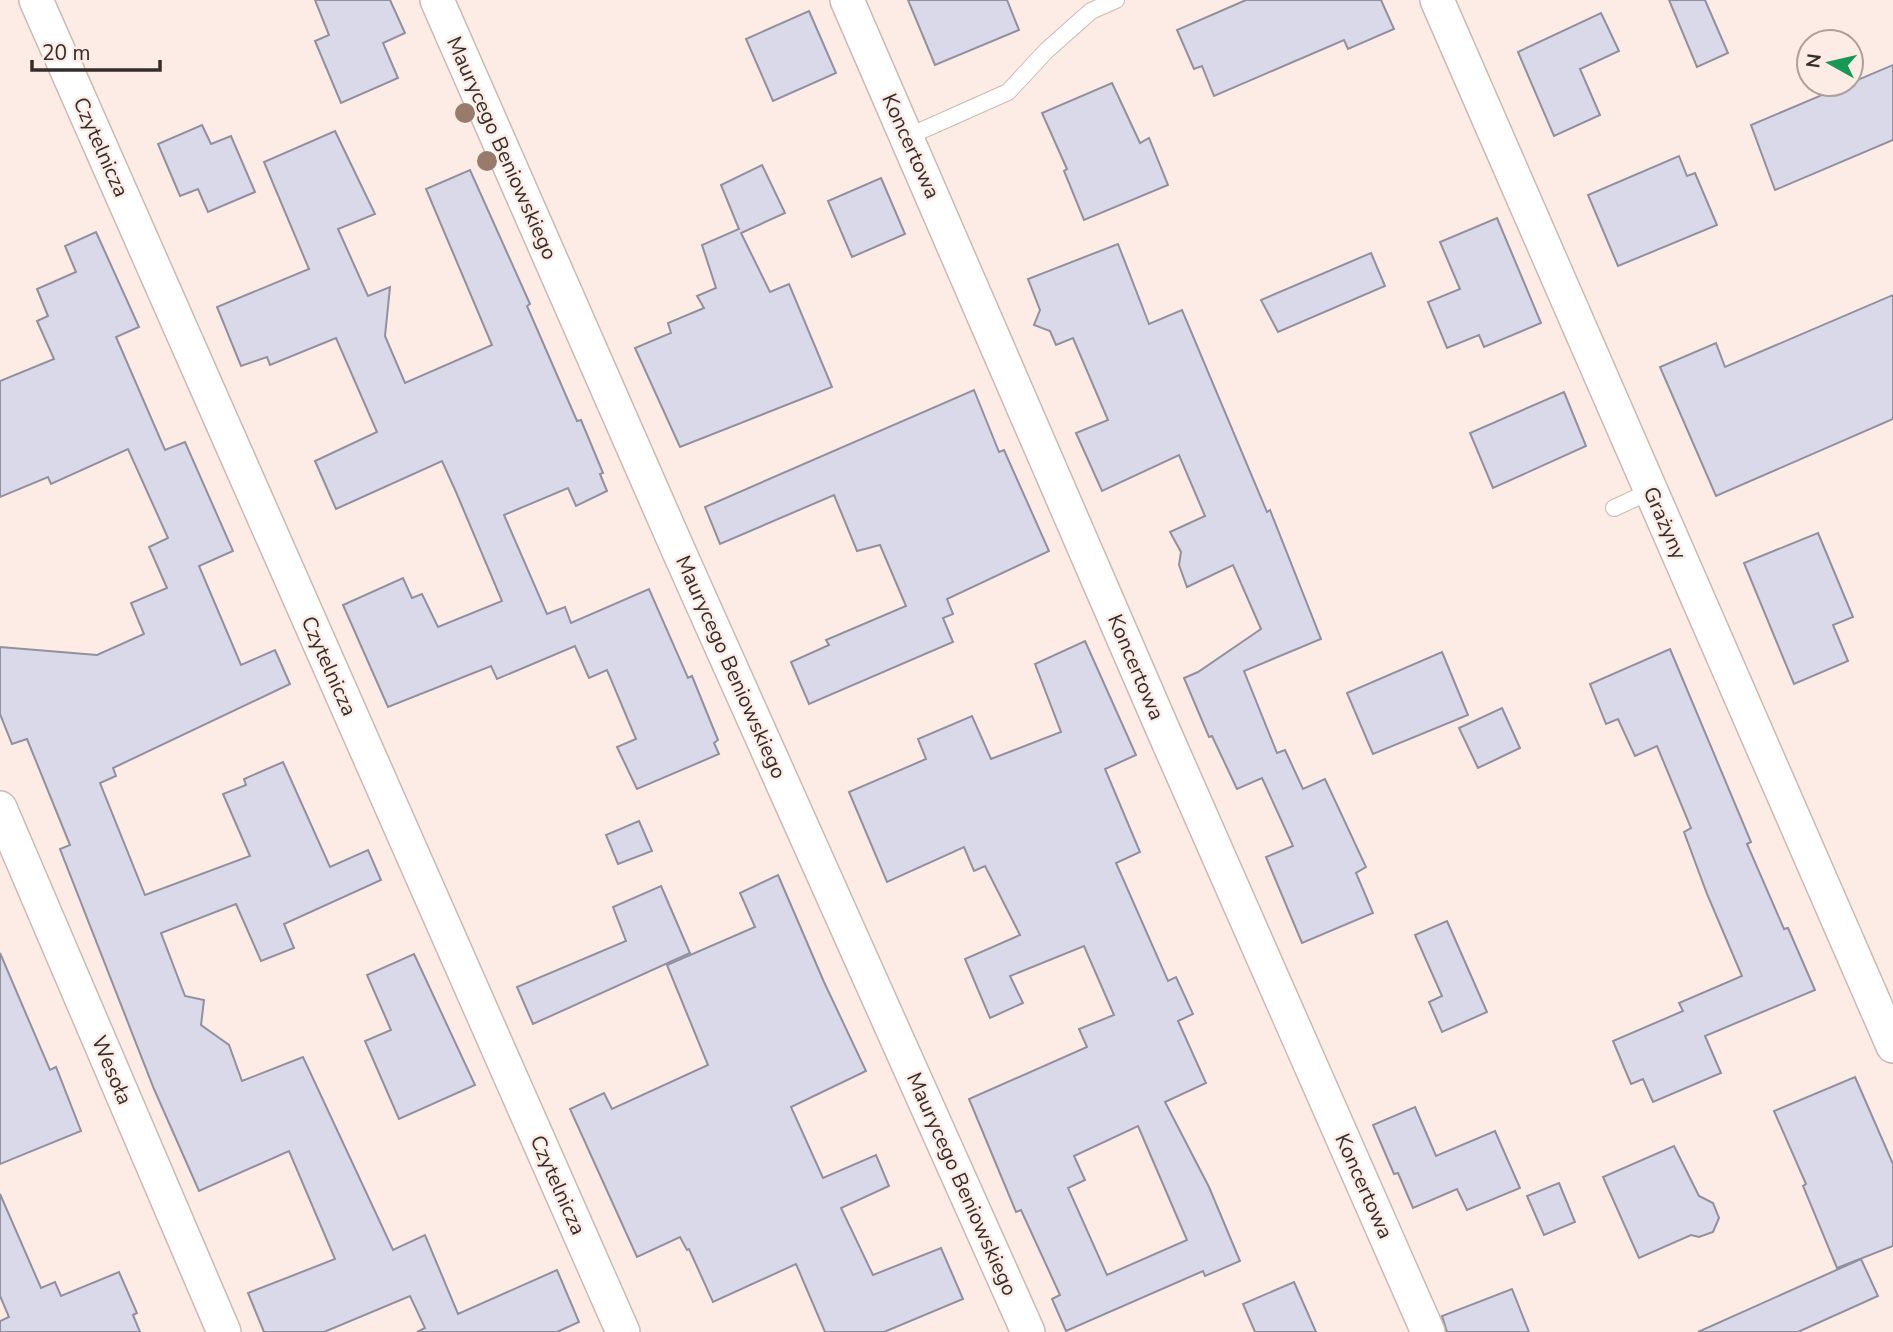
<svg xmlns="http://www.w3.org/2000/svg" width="1893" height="1332" viewBox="0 0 1893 1332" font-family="'Nunito Sans',sans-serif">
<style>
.building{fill:#dad9e9;stroke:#91909f;stroke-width:2;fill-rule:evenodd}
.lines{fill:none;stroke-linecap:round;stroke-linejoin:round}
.lane-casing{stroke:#cabab3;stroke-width:18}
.street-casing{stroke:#cabab3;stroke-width:36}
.lane{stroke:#fff;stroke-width:16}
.street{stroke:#fff;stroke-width:33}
.tree{fill:#997b6b}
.labels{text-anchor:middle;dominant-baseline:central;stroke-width:5;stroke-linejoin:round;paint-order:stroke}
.street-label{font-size:21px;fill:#342d2b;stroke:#fdece5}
</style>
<rect width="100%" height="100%" fill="#fdece5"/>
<g class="building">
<polygon points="315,0 390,0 405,33 383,43 398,78 341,103 315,41 329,35"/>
<polygon points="908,0 1007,0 1019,30 935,65"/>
<polygon points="1246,0 1381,0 1394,29 1348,49 1344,40 1214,96 1202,66 1194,69 1177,30"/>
<polygon points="1669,0 1705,0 1728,53 1697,67"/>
<polygon points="809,11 836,73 773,101 746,39"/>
<polygon points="1601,13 1619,51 1580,69 1600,115 1554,136 1518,52"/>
<polygon points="1893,65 1893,140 1775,190 1751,125"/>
<polygon points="1112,83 1140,143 1149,138 1168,185 1084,220 1064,171 1067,169 1042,113"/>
<polygon points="202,125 211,144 231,136 255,192 208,212 198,189 180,196 158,144"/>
<polygon points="335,131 375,214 338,229 368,296 390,287 385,336 405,383 492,345 426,189 470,170 530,304 527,306 577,421 581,420 603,473 600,474 607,491 576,506 568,488 504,515 547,614 565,607 571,623 649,589 688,678 692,676 718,740 714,743 719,754 637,789 617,747 636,739 607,670 589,678 575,646 497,679 491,666 388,707 343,605 403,578 412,598 422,594 438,627 502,601 456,492 442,461 336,509 315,461 377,432 336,338 270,365 267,357 241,366 217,307 309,269 264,162"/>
<polygon points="1679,156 1687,176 1695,173 1717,225 1618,266 1588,195"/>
<polygon points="762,165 785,213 741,233 770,292 789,284 832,387 680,447 635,348 671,333 668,323 704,308 697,296 716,288 702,245 739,229 721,185"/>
<polygon points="881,178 905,234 852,257 828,201"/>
<polygon points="1497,218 1541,323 1484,347 1479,335 1447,348 1428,302 1460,289 1440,242"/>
<polygon points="96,232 139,327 116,337 165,450 185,442 233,551 199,566 241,665 275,650 290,684 113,768 116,776 100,783 145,895 250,856 223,794 246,785 244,779 283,762 330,867 368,850 381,880 284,924 294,948 261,961 236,904 161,933 185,996 204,1000 201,1025 229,1045 242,1081 303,1057 393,1250 425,1235 458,1314 557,1270 579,1322 557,1332 417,1332 425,1328 410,1296 324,1332 264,1332 248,1293 335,1259 289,1151 199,1191 154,1089 60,849 70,845 27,739 12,744 0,714 0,647 97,655 144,634 131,603 167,588 149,547 168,538 128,449 51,484 48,477 0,497 0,381 54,359 37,321 48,316 37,289 76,272 65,246"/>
<polygon points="1118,244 1149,324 1182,310 1267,512 1270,510 1321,639 1244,671 1277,753 1285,750 1303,789 1325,779 1366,867 1356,873 1373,913 1302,943 1266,857 1293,846 1262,778 1237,789 1212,736 1209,737 1184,678 1198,672 1261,629 1233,565 1187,587 1179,565 1181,552 1170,532 1205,516 1179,455 1102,491 1076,433 1108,420 1073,338 1056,345 1050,331 1034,325 1040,310 1028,279"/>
<polygon points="1371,253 1385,286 1278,332 1261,300"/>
<polygon points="1893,295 1893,419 1716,496 1660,367 1716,343 1725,367"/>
<polygon points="974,390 999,452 1004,450 1049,551 947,599 953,614 943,618 953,642 809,704 791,662 829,645 826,640 906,606 880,545 857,551 834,495 720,544 705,507"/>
<polygon points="1564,392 1586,446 1493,488 1470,433"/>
<polygon points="1818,533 1853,617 1833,625 1848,661 1794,684 1744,563"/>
<path d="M1085,641L1136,755L1105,769L1140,852L1116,863L1168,981L1176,977L1193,1014L1178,1021L1206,1083L1165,1102L1209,1187L1240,1261L1205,1276L1203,1271L1066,1331L1052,1299L1060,1295L1021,1210L1016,1212L969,1099L1087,1047L1079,1029L1114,1015L1084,946L1010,976L1023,1003L990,1018L965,959L1020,935L985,866L974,871L964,847L887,882L849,792L926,759L918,739L972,716L991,759L1061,732L1035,664ZM1138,1126L1187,1240L1107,1275L1068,1188L1085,1180L1074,1156Z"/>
<polygon points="1670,649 1751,842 1747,844 1784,929 1788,928 1815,990 1705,1036 1721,1073 1653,1102 1643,1079 1631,1084 1613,1041 1683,1011 1679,1003 1742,976 1707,894 1684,832 1691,828 1657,746 1635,756 1618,719 1606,724 1590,684"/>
<polygon points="1442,652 1468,715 1373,754 1347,693"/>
<polygon points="1502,708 1520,748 1478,768 1459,728"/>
<polygon points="639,821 652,851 618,864 606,835"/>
<polygon points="778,875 824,982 866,1071 791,1107 823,1178 876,1155 889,1186 841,1208 873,1275 941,1248 963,1299 884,1332 825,1332 796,1264 713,1302 689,1249 687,1250 680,1237 637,1257 570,1109 604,1093 612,1109 708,1065 667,965 755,927 740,893"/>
<polygon points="661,886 690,953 533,1024 517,987 626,941 613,907"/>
<polygon points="1447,921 1487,1012 1442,1032 1429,1002 1442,996 1415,935"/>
<polygon points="0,953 50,1070 56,1067 81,1131 0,1164"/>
<polygon points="414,954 475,1085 399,1119 365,1041 391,1030 367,975"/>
<polygon points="1855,1077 1893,1164 1893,1246 1837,1268 1803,1186 1806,1184 1774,1111"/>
<polygon points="1415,1107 1436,1156 1495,1131 1520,1188 1467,1210 1457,1189 1413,1208 1398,1173 1394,1174 1373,1125"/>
<polygon points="1674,1146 1699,1196 1713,1203 1719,1218 1713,1232 1699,1237 1691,1235 1639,1258 1603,1177"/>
<polygon points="1559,1183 1575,1222 1544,1235 1527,1196"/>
<polygon points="0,1194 41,1288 55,1282 61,1296 119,1272 137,1313 133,1315 140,1332 0,1332 0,1321 9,1317 0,1296"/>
<polygon points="1861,1259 1878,1296 1798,1332 1698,1332"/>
<polygon points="1294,1282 1316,1332 1255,1332 1243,1304"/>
<polygon points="1512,1289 1529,1332 1447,1332 1442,1316"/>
</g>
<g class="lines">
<defs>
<g id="lane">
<polyline points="907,137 1008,92 1046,51 1091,11 1116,0"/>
<polyline points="1614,508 1651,491"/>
</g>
<g id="street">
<polyline points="36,0 623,1332"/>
<polyline points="437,0 680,554 1028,1332"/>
<polyline points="847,0 1164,732 1428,1332"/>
<polyline points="1437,0 1893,1046"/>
<polyline points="0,808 224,1332"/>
</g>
</defs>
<use href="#lane" class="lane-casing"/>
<use href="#street" class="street-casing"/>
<use href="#lane" class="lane"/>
<use href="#street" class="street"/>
</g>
<g class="tree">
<circle cx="465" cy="113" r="10"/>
<circle cx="487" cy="161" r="10"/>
</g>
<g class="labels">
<g class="street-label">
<text transform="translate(911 146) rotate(66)">Koncertowa</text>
<text transform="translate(101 147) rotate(66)">Czytelnicza</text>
<text transform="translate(502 148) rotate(66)">Maurycego Beniowskiego</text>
<text transform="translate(1665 523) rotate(66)">Grażyny</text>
<text transform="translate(329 666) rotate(66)">Czytelnicza</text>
<text transform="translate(731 667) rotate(66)">Maurycego Beniowskiego</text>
<text transform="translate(1136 667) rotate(67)">Koncertowa</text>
<text transform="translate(112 1070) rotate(67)">Wesoła</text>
<text transform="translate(962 1184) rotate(66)">Maurycego Beniowskiego</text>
<text transform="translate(558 1185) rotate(66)">Czytelnicza</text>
<text transform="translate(1364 1186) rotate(66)">Koncertowa</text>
</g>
</g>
<g transform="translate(1830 63) rotate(278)"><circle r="33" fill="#fdece5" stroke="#ada09b" stroke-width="2"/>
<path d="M0-5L12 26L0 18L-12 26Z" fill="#189856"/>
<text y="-10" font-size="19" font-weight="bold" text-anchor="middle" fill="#342d2b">N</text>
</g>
<path d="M32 60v10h128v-10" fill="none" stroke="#342d2b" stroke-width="3.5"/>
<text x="42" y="60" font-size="21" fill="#342d2b" stroke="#fdece5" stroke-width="5" paint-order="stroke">20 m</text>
</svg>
